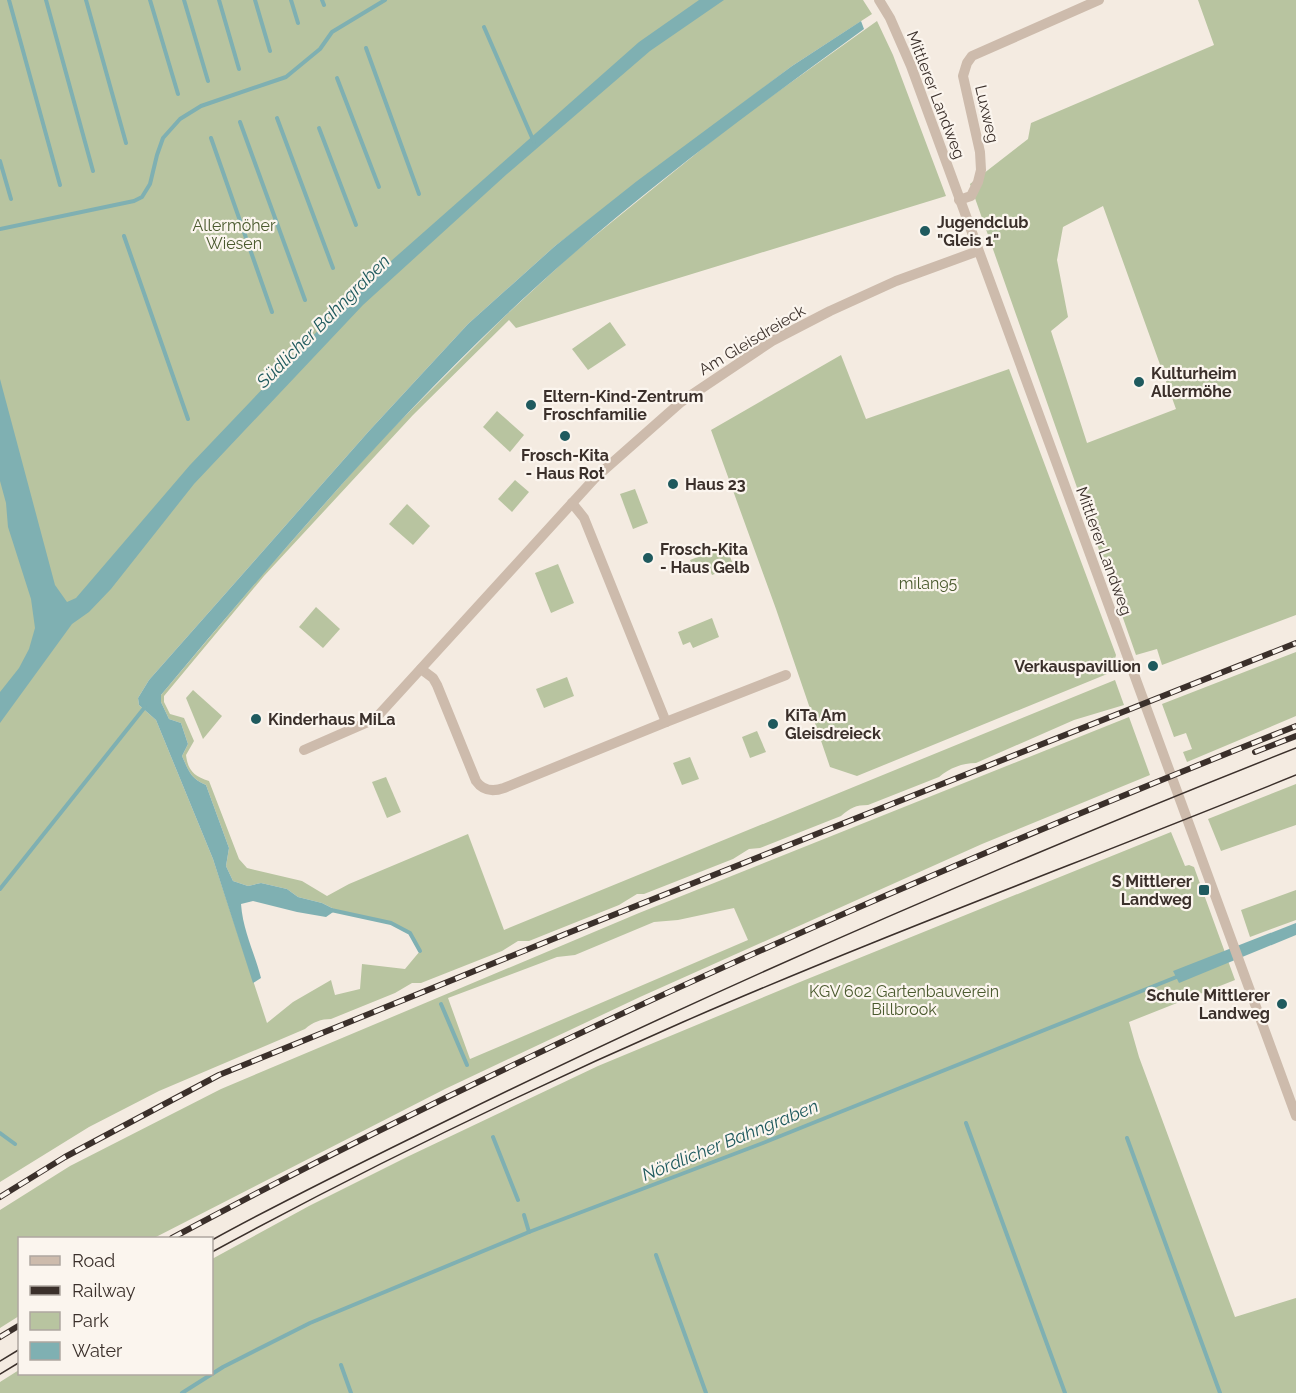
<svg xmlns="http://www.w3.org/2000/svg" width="1296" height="1393" viewBox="0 0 1296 1393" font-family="Raleway,sans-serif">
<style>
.green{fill:#b8c4a0;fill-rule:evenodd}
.water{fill:#7fb0b2}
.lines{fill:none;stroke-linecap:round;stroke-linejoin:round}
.stream{stroke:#7fb0b2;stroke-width:4}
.street{stroke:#cdbbac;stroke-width:10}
.tram{stroke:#3b302b;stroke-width:1.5}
.rail-casing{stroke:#3b302b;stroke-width:6}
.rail{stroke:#fbf5ee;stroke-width:4;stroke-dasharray:11;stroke-linecap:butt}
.poi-dot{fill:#1f5a5e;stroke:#fbf5ee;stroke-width:2}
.labels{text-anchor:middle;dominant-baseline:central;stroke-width:4.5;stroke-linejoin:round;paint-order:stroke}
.street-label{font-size:16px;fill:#3b302b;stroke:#fbf5ee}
.poi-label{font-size:16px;font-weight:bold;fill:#3b302b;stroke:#fbf5ee;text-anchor:start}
.park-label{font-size:16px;fill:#4a5a2e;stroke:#fbf5ee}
.water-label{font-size:18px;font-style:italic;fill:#1f5a5e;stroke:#fbf5ee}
</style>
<rect width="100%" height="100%" fill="#f4ebe1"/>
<g class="green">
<path d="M0,0H863L872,14L792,66L555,246L468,324L369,431L149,680L138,698L139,705L156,720L213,859L267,1023L293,1002L331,980L335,995L360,989L362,964L405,969L420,951L410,933L391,923L336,910L322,903L298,897L287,889L261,883L248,886L233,881L226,866L229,848L206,785C190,778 189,771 182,756L188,744L181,723L169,719L161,702V695L262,575L379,442L505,316L571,255L734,123L877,21L893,55L946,196L516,328L509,320L413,415L264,576L164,696V702L170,714L184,718L194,741L186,755C188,771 194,776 209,781L239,859L247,868L302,881L327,896L349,884L468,834L504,930L1115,680L1124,705L1074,720L976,763C962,763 950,768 939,777L868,805C856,805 850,808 841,816L760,848L749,849L733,859L644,894H637L619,905L529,941H518L502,951L421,983H412L395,993L331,1019C321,1019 313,1022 305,1029L159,1091L89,1127L0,1182Z"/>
<path d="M1198,0H1296V615L1162,665L1157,649L1136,655L970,184L1028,139L1031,123L1214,45ZM1103,206L1176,409L1087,443L1051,331L1068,317L1057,260L1063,227Z"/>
<polygon points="610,322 626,345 588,370 572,349"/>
<polygon points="841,355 866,419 1009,369 1116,655 1112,672 857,776 830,767 776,609 711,430"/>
<polygon points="497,411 524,435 510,452 483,427"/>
<polygon points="515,480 529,492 512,512 498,499"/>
<polygon points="635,489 648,523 633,529 620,494"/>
<polygon points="407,504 430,526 413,545 389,524"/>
<polygon points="726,546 734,567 712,575 709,568 696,574 690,560"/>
<polygon points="558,564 574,603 551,613 535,573"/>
<polygon points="316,607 340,629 323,648 299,627"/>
<polygon points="712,618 719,637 693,648 690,642 683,645 678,632"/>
<polygon points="1296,652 1296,716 1187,762 1183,752 1192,749 1186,733 1174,737 1162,704"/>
<polygon points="567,677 574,696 544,708 536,689"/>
<polygon points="193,690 222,716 203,739 186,698"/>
<path d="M1129,717L1150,775L982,844L640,997L445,1089L154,1238H20L19,1316L0,1328V1210L70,1166L221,1089L639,913ZM734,908L748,940L470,1059L448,998L557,957L575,955L654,922L678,920Z"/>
<polygon points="757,731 766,752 750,758 742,737"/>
<polygon points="690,757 699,779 682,785 673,763"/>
<polygon points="386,777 401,812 387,818 372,782"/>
<polygon points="1296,784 1296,825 1221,851 1208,819"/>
<polygon points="1171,832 1185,866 1189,865 1194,867 1235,980 1129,1022 1139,1057 1235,1317 1296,1298 1296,1393 0,1393 0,1382 19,1370 20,1374 212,1374 212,1259 309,1206 409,1156 598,1066 800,982"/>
<polygon points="1296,890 1296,920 1250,937 1241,910"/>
</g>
<g class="water">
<polygon points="699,0 724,0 650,51 507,174 363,305 194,484 111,589 89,612 72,624 0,723 0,692 19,668 29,649 35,628 31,599 8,527 6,503 0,481 0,379 55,585 67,602 76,598 190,465 348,299 639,42"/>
<path d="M861,21L864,29C740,119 616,210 506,315C381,433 271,564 161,695V702L169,719L181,723L188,744L182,756C189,771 190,778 206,785L229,848L226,866L233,881L248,886L261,883L287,889L298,897L322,903L336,910L326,917L297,912L253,901L241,904C243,931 254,951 261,978L253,983L213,859L156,720L139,705L138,698L149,680L369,431L468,324L555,246L637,181L792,66Z"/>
<polygon points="1296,923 1296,935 1179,983 1173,971"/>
</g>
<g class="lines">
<g class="stream">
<polyline points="9,0 60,185"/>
<polyline points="46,0 93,171"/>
<polyline points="86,0 126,143"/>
<polyline points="150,0 178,94"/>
<polyline points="184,0 208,81"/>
<polyline points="219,0 239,69"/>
<polyline points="255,0 270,51"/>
<polyline points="291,0 298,23"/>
<polyline points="322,0 324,5"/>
<polyline points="484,27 534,142"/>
<polyline points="366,48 419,194"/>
<polyline points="337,78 379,187"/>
<polyline points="277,118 333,268"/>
<polyline points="240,122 305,300"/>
<polyline points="319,128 356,225"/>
<polyline points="211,138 272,312"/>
<polyline points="0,161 11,199"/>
<polyline points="0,229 134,201 142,197 150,184 157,155 163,138 180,119 201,106 286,77 320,49 332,32 385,0"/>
<polyline points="124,236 188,419"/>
<polyline points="0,889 145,707"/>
<polyline points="331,910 391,923 410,933 420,951"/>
<polyline points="441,1004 467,1065"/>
<polyline points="966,1123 1065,1393"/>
<polyline points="0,1133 15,1144"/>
<polyline points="493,1137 518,1200"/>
<polyline points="1127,1138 1220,1393"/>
<polyline points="524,1215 529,1232"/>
<polyline points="656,1255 706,1393"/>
<polyline points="341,1365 351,1393"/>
<polyline points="182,1393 223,1367 310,1323 529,1232 763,1143 1179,976"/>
</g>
<g class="street">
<polyline points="879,0 890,18 911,66 1296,1116"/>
<polyline points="959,200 971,196 978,182 981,170 980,152 963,76 967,63 972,56 1099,0"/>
<polyline points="572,503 584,518 666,722 786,675"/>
<path d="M421,669L433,678L437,685L476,781C483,791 493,792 504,788L666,722"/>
<polyline points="304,750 375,719 595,478 681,402 772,341 830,311 896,281 978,251"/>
</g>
<g class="tram">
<path d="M212,1240C290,1197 371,1158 452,1118C728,982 1010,861 1296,748"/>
<path d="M212,1252C365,1169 523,1092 683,1022C885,934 1092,858 1296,775"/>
<polyline points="0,1361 20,1349"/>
<polyline points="0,1374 20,1362"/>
</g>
<defs>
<g id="rail">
<polyline points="1255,752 1296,736"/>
<polyline points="0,1197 65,1157 219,1075 563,935 1296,643"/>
<path d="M172,1238C535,1043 913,878 1296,726"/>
<polyline points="0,1337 20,1325"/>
</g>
</defs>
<use href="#rail" class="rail-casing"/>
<use href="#rail" class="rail"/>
</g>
<g class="poi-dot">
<circle cx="925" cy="231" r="6"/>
<circle cx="1139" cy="382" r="6"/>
<circle cx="531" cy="405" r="6"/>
<circle cx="565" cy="436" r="6"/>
<circle cx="673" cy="484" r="6"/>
<circle cx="648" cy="558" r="6"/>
<circle cx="1153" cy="666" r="6"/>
<circle cx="256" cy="719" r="6"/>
<circle cx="773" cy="724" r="6"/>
<rect x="1198" y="884" width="12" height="12" rx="3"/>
<circle cx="1282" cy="1004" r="6"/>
</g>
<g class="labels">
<g class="street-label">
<text transform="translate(936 95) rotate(69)">Mittlerer Landweg</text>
<text transform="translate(987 114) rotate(77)">Luxweg</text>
<text transform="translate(752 340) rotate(-31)">Am Gleisdreieck</text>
<text transform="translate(1104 551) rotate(70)">Mittlerer Landweg</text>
</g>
<g class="poi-label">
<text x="937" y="222">Jugendclub<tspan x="937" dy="18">"Gleis 1"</tspan></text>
<text x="1151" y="373">Kulturheim<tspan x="1151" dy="18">Allermöhe</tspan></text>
<text x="543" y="396">Eltern-Kind-Zentrum<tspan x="543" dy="18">Froschfamilie</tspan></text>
<text x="565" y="455" text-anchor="middle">Frosch-Kita<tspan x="565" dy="18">- Haus Rot</tspan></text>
<text x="685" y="484">Haus 23</text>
<text x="660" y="549">Frosch-Kita<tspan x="660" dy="18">- Haus Gelb</tspan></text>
<text x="1141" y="666" text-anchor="end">Verkauspavillion</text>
<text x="785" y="715">KiTa Am<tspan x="785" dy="18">Gleisdreieck</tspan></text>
<text x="268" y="719">Kinderhaus MiLa</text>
<text x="1192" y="881" text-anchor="end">S Mittlerer<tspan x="1192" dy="18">Landweg</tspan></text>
<text x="1270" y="995" text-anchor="end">Schule Mittlerer<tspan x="1270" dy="18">Landweg</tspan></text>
</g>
<g class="park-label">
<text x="234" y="225">Allermöher<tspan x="234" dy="18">Wiesen</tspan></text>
<text x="928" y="583">milan95</text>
<text x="904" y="991">KGV 602 Gartenbauverein<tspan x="904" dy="18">Billbrook</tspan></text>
</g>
<g class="water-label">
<text transform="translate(323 321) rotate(-45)">Südlicher Bahngraben</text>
<text transform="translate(730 1140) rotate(-22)">Nördlicher Bahngraben</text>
</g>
</g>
<rect x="18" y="1237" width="195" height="138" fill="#fbf5ee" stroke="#aea6a0" stroke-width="1.5"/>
<rect x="30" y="1256" width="30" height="9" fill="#cdbbac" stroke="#aea6a0" stroke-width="1.5"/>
<text x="72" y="1267" font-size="18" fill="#3b302b">Road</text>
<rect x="30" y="1286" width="30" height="9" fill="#3b302b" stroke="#aea6a0" stroke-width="1.5"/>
<text x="72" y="1297" font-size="18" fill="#3b302b">Railway</text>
<rect x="30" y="1312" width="30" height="18" fill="#b8c4a0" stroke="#aea6a0" stroke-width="1.5"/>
<text x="72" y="1327" font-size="18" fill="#3b302b">Park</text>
<rect x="30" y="1342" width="30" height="18" fill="#7fb0b2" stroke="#aea6a0" stroke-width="1.5"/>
<text x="72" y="1357" font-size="18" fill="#3b302b">Water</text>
</svg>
